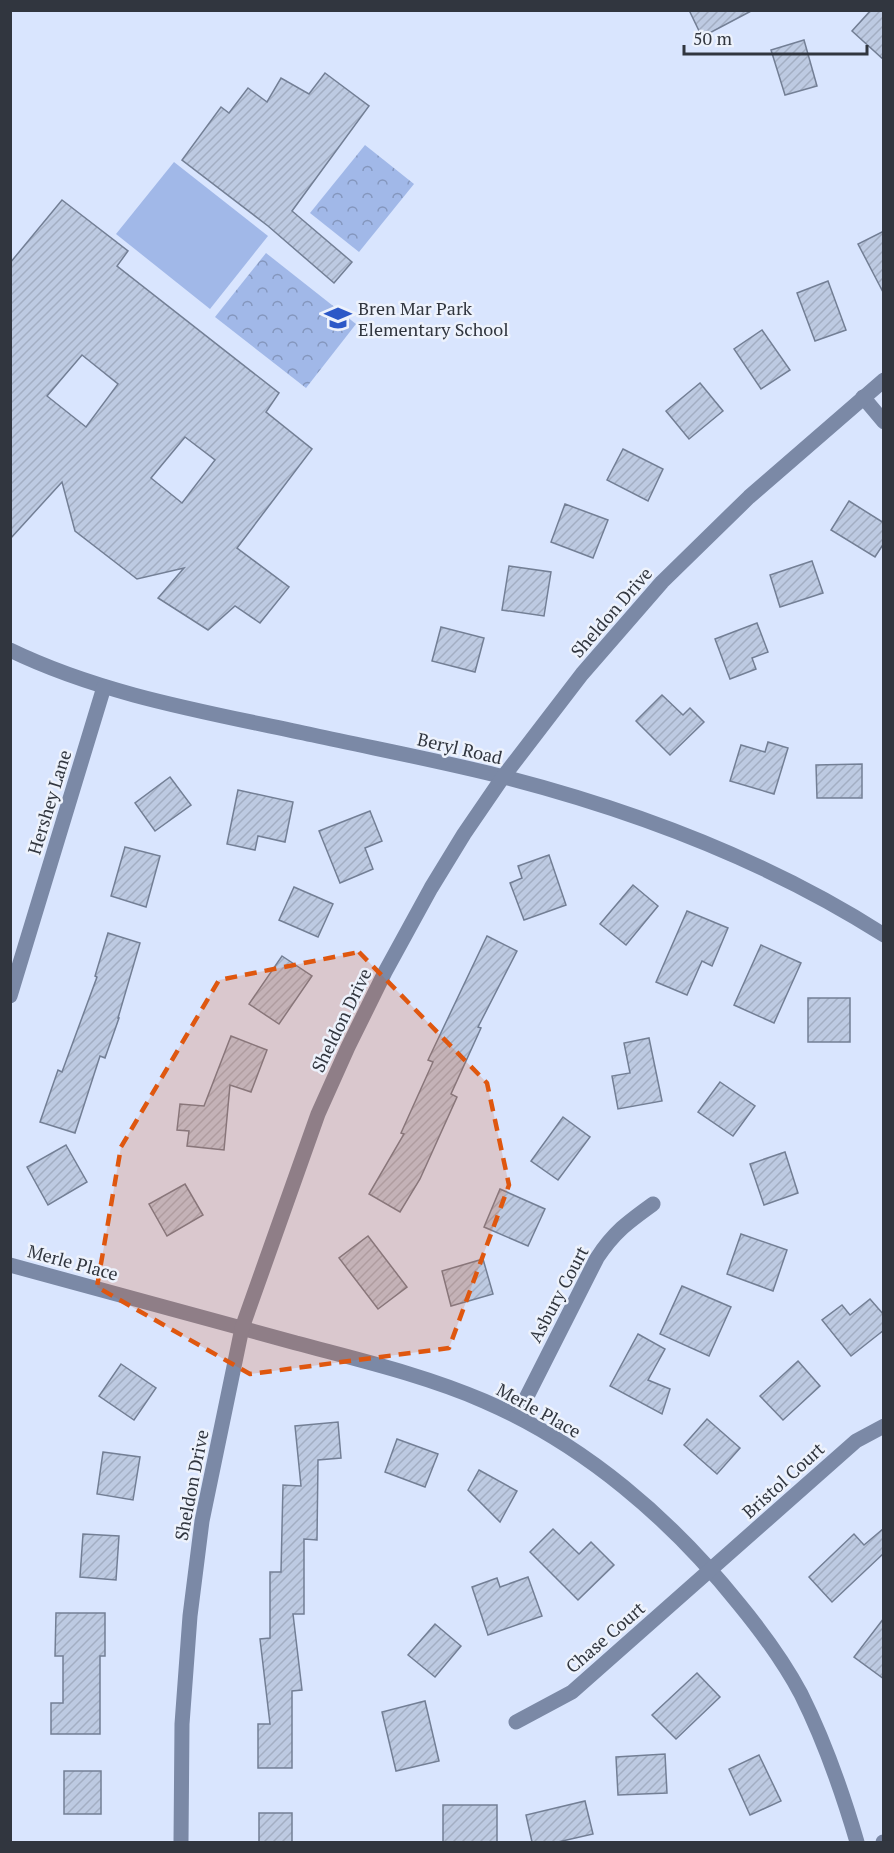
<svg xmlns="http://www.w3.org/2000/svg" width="894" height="1853" viewBox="0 0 894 1853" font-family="'PT Serif',serif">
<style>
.park{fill:url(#park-crowns)}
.pitch{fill:#a1b8e8}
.building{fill:url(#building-hatch);stroke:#737f95;stroke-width:1.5;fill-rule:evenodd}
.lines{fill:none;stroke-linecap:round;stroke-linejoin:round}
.minor{stroke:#7b89a6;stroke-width:15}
.marked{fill:#df570f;fill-opacity:0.2;stroke:#df570f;stroke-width:4.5;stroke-dasharray:12 8;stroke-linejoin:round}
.labels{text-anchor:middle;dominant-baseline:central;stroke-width:5;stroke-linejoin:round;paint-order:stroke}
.poi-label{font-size:18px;fill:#31363f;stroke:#edf2fc;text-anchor:start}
.street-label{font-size:18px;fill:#31363f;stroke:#edf2fc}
</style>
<defs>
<pattern id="park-crowns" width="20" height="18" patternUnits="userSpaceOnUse" patternTransform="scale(1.5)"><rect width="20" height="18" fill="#a1b8e8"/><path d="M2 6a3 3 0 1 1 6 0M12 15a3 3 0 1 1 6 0" fill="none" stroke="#8496bd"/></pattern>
<pattern id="building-hatch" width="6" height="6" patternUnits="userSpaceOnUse" patternTransform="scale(1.5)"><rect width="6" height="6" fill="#bdcae2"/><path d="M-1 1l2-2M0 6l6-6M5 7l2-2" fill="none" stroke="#a3aec3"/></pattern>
</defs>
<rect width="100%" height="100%" fill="#d9e5fe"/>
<g class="park">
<polygon points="365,145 414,184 359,252 310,213"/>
<polygon points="266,253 356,324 306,388 215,317"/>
</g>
<polygon class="pitch" points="174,162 268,236 210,309 116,234"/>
<g class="building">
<polygon points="689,10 753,10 702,37"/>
<polygon points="871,10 884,10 884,60 852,31"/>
<polygon points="804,40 817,86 785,95 771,50"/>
<polygon points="325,73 369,106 292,211 352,262 334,283 268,226 182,160 221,107 229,113 248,88 267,102 281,78 309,94"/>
<path d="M62,200L128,251L117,266L279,393L266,412L312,449L237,548L289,587L260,623L235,606L208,630L158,598L184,568L137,579L75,531L62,482L10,539V263ZM82,355L118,384L86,427L47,396ZM185,437L215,460L182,503L151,478Z"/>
<polygon points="884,231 884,294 858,244"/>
<polygon points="828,281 846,330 815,341 797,293"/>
<polygon points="762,330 790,370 761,389 734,349"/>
<polygon points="700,383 723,411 689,439 666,411"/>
<polygon points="623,449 663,469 648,501 607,480"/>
<polygon points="849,501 884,523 884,543 875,557 831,530"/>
<polygon points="565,504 608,520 593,558 551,542"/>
<polygon points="812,561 823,593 780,607 770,575"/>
<polygon points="509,566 551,572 544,616 502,610"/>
<polygon points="757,623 768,652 752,658 756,669 730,679 715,639"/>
<polygon points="441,627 484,638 475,672 432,661"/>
<polygon points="662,695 683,715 690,708 704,722 670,755 636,721"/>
<polygon points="768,742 788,748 774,794 730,781 741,745 765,752"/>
<polygon points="862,764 862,798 817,798 816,765"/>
<polygon points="170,777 191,805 155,831 135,803"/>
<polygon points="238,790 293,802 285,842 258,836 255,850 227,844"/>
<polygon points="370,811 382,841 365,848 373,869 340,883 319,831"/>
<polygon points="125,847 160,856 146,907 111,896"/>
<polygon points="549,855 566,905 524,920 510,883 522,878 518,866"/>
<polygon points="633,885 658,906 626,945 600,924"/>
<polygon points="294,887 333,904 318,937 279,920"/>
<polygon points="687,911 728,928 712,966 702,961 687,995 656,982"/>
<polygon points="108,933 140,943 118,1018 119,1018 105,1058 100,1056 75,1133 40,1122 58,1070 62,1072 97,977 95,976"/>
<polygon points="487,936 517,951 478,1027 481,1028 451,1094 457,1097 420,1179 400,1212 369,1194 404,1134 401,1133 433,1062 428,1060"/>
<polygon points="761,945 801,963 774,1023 734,1005"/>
<polygon points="282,956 312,976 279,1024 249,1004"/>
<rect x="808" y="998" width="42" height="44"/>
<polygon points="231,1036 267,1050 251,1092 230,1085 224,1150 187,1146 189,1131 177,1130 180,1104 204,1106"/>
<polygon points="649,1038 662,1101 618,1109 612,1076 630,1073 624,1043"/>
<polygon points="720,1082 755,1106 733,1136 698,1112"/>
<polygon points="563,1117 590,1137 558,1180 531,1161"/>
<polygon points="66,1145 87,1182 48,1205 27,1167"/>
<polygon points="785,1152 798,1193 764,1205 750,1164"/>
<polygon points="185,1184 203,1215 167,1236 149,1204"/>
<polygon points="500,1189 545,1209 528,1246 484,1227"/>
<polygon points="741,1234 787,1250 773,1291 727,1274"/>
<polygon points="368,1236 407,1287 378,1309 339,1258"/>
<polygon points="483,1259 493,1294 451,1306 442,1271"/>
<polygon points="682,1286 731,1307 709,1356 660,1334"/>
<polygon points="870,1299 884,1315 884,1330 851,1356 822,1320 842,1305 850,1315"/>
<polygon points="638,1334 665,1349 648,1380 670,1389 662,1414 610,1386"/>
<polygon points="798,1361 820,1386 783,1420 760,1396"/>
<polygon points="121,1364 156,1388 134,1420 99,1396"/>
<polygon points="707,1419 740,1448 717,1474 684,1445"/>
<polygon points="338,1422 341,1458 318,1460 317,1540 304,1539 304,1614 293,1614 302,1690 292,1691 292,1768 258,1768 258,1724 270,1724 260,1639 270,1638 270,1572 281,1572 283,1485 301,1486 295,1426"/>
<polygon points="397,1439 438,1454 425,1487 385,1472"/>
<polygon points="103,1452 140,1457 133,1500 97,1494"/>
<polygon points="479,1470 517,1491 500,1522 468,1490"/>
<polygon points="884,1528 884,1553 832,1602 809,1577 854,1534 864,1545"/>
<polygon points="553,1529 579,1554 591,1542 614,1565 578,1600 530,1552"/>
<polygon points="83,1534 119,1536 116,1580 80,1577"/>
<polygon points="528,1577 542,1616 488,1635 472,1587 497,1578 500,1587"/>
<polygon points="56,1613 105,1613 105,1656 100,1656 100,1734 51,1734 51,1703 63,1703 63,1656 55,1656"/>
<polygon points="884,1618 884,1679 854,1657"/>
<polygon points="435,1624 461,1646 435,1677 408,1655"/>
<polygon points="697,1673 720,1697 676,1739 652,1715"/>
<polygon points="425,1701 439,1761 396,1771 382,1712"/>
<polygon points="665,1754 667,1793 618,1795 616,1757"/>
<polygon points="759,1755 781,1801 750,1815 729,1769"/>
<rect x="64" y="1771" width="37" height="43"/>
<polygon points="585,1801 593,1834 558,1842 532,1842 526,1815"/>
<rect x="443" y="1805" width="54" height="37"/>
<rect x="259" y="1813" width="33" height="29"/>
</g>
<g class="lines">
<g class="minor">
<polyline points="863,397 884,422"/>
<path d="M10,650C105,696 212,713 313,735C377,749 441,761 504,777C636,811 768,861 884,935"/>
<polyline points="10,996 104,687"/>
<path d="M10,1265C106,1291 201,1317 296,1343C359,1360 424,1375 484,1401C585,1445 671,1519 739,1604C762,1632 784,1662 801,1694C825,1742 842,1791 857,1842"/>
<path d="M517,1416L597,1258C614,1232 628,1222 653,1204"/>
<polyline points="516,1722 572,1692 856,1441 884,1426"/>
<polyline points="181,1842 182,1724 190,1616 202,1521 242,1328 318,1114 348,1047 385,972 431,888 464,834 503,777 582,674 662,582 749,497 884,380"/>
<polyline points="883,1842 884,1842"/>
</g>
</g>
<path class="marked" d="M359,952L487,1083L509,1185L449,1348L250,1374L97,1287L121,1147L219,980Z"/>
<defs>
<symbol id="school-bare" viewBox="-9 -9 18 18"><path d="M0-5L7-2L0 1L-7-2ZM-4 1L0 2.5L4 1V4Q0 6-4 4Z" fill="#2c58c7" stroke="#edf2fc" stroke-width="2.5" paint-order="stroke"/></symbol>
</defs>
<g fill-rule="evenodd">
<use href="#school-bare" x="319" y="299" width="38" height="38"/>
</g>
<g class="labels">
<g class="poi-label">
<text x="358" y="308">Bren Mar Park<tspan x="358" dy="21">Elementary School</tspan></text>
</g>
<g class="street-label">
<text transform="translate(611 612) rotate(-49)">Sheldon Drive</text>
<text transform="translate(460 748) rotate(13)">Beryl Road</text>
<text transform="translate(49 802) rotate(-73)">Hershey Lane</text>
<text transform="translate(341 1020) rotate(-64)">Sheldon Drive</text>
<text transform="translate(73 1262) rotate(15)">Merle Place</text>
<text transform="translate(558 1294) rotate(-62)">Asbury Court</text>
<text transform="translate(539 1410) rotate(29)">Merle Place</text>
<text transform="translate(783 1480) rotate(-42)">Bristol Court</text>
<text transform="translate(191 1485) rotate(-79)">Sheldon Drive</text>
<text transform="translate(605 1637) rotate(-41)">Chase Court</text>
</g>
</g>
<rect width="894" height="1853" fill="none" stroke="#31363f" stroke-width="24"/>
<path d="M684 45v9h183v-9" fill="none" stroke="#31363f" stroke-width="3"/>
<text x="693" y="45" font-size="18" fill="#31363f" stroke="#edf2fc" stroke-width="4.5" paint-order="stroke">50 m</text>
</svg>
